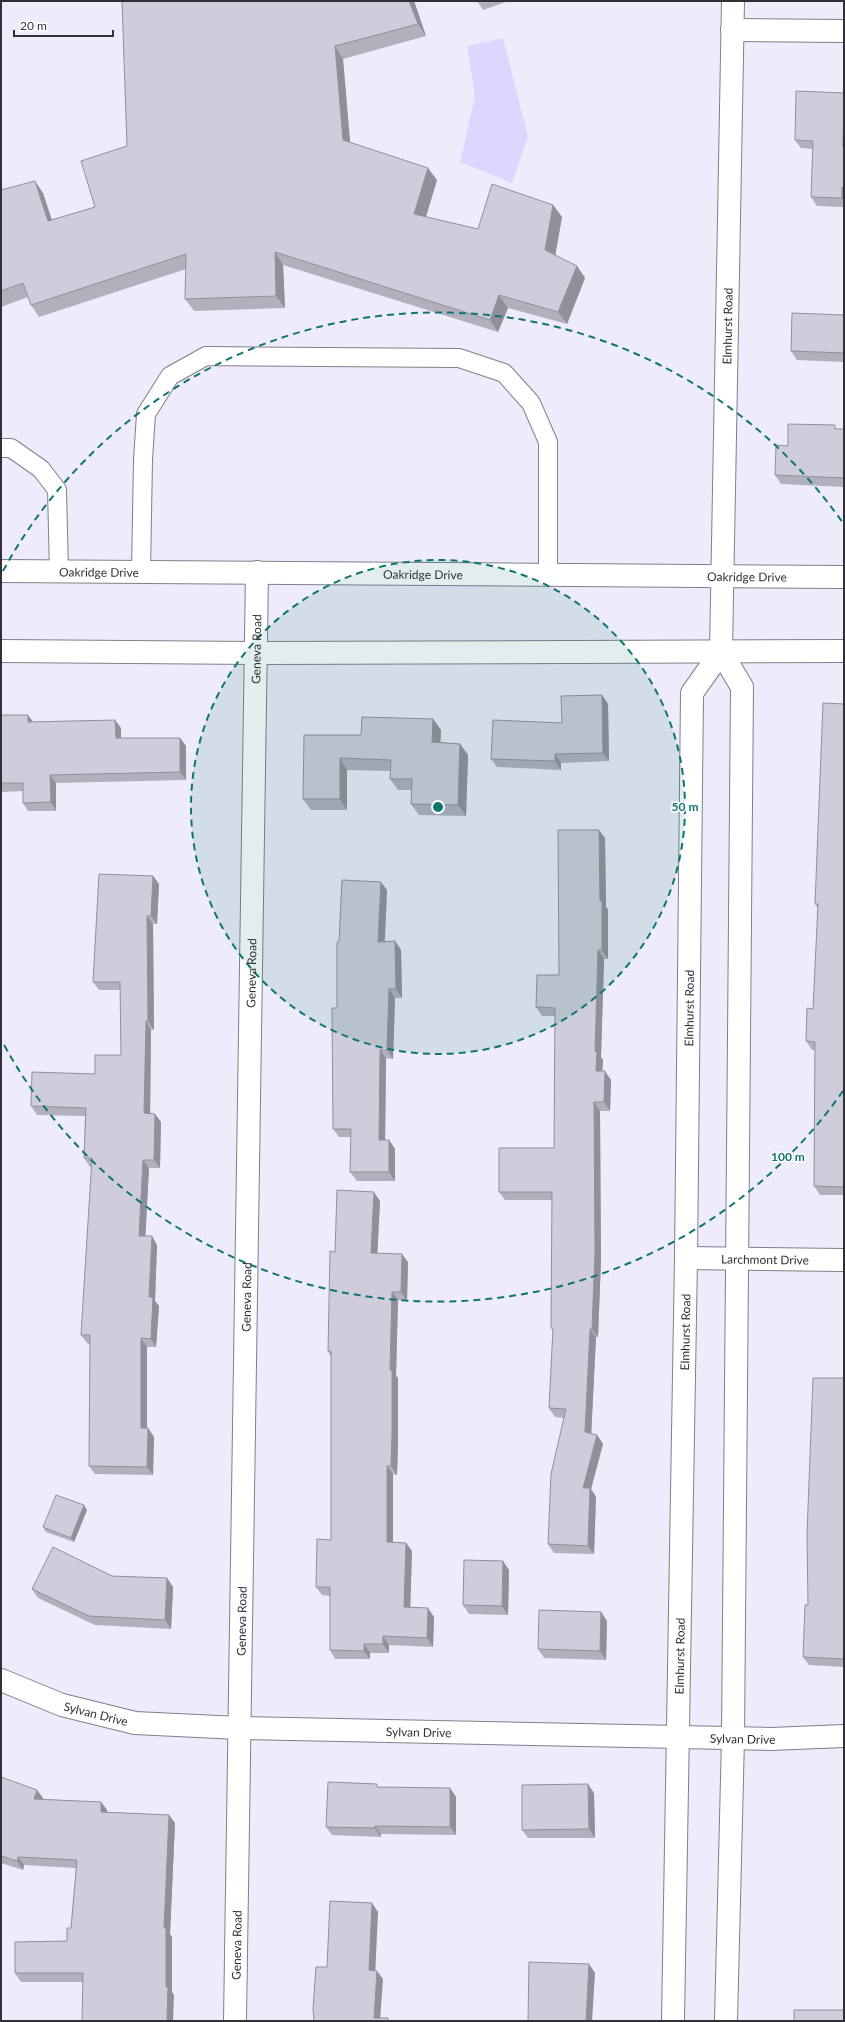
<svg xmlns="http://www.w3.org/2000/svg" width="845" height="2022" viewBox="0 0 845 2022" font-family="Lato,sans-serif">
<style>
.green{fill:#dcd7fe}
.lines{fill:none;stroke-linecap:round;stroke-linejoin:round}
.service-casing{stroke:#807e8b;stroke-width:20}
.minor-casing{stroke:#807e8b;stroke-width:24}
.tertiary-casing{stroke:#807e8b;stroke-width:24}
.service{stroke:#fff;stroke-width:18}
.minor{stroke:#fff;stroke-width:22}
.tertiary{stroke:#fff;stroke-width:22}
.wall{fill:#b2b0bc}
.shaded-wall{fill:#919099}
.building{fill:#cfcddb;stroke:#919099}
.ring{fill:none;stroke:#0f766e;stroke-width:2;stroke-dasharray:7 5}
.labels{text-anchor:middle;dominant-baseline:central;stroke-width:3;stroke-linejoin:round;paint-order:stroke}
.street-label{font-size:12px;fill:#313036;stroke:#fff}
.centre{fill:#0f766e;stroke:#fff;stroke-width:2}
.ring-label{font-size:12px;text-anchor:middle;font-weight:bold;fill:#0f766e;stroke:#fff;stroke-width:3;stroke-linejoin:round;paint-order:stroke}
</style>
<rect width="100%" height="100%" fill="#eeecfa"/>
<polygon class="green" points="503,38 528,136 512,183 460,162 475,96 467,46"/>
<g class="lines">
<defs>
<g id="service">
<polyline points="1,448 11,448 41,469 57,490 59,572"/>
<polyline points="141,572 143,460 146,414 170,376 206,356 459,358 504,373 531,403 548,442 548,575"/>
</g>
<g id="minor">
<polyline points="732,30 844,31"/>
<path id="s1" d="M1,571L844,577"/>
<polyline points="1,651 257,653 844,651"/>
<path id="s2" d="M686,1258L844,1260"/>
<path id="s3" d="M1,1680L62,1705L135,1723L239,1728L771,1739L844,1736"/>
<path id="s4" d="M235,2021L257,572"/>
</g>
<g id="tertiary">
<path id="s5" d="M673,2021L686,1258L692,693L721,652"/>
<path id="s6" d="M726,2021L733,1738L742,687L721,652L733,1"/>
</g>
</defs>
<use href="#service" class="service-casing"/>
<use href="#minor" class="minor-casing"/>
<use href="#tertiary" class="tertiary-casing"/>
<use href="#service" class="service"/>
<use href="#minor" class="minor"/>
<use href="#tertiary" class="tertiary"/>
</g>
<g class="wall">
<polygon points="414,1 426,36 343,59 350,143 437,180 426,217 478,229 553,205 562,217 555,255 577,266 585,278 567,324 508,308 498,332 283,265 285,308 194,311 185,299 186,269 39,317 31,305 28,297 1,307 1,190 43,193 52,220 95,207 127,146"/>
<polygon points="477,1 509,1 483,10"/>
<polygon points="844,93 844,207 817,206 811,197 813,149 801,148 795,140"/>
<polygon points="844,315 844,362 797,360 791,351"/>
<polygon points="838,429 844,429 844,487 781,484 775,475 788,446"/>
<polygon points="602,695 608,704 609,761 561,763 561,770 497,767 491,759 562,723"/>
<polygon points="844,704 844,1195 820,1195 814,1186 815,1050 812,1050 806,1041 813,1009 818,908 815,904"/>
<polygon points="1,715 33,722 121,728 121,738 180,738 186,746 186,780 56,783 56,811 28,811 23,803 23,791 1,792"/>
<polygon points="433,719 441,730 440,742 460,744 468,755 466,816 419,815 411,804 412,790 398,790 390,779 391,771 347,770 347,810 311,810 303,799 361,735"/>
<polygon points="605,838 606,907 608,910 608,959 604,959 601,1057 603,1060 602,1071 611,1080 610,1111 600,1111 601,1260 598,1337 596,1337 591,1434 597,1435 603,1444 591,1489 596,1497 594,1554 554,1553 548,1544 564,1418 555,1417 549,1408 553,1330 551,1328 552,1200 505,1200 499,1192 554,1148 555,1016 542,1016 536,1007 559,975"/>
<polygon points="153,876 159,884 157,924 153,924 154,1030 151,1030 150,1114 155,1114 161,1122 160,1168 149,1168 145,1236 157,1245 155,1301 159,1306 156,1347 147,1347 147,1428 148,1428 154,1437 153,1475 95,1474 89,1466 90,1344 87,1343 81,1335 92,1167 90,1167 84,1158 85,1116 37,1115 31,1106 95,1074 121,1055 120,990 99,990 93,982"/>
<polygon points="387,890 385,942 395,941 401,950 402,998 395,998 393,1059 386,1058 385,1140 389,1140 395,1149 395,1181 357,1181 350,1172 351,1137 339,1137 333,1129 337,1008 339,942"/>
<polygon points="380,1201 377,1253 408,1262 407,1301 398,1300 396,1376 398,1378 398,1443 397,1475 393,1474 393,1542 406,1543 412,1551 410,1608 434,1617 433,1647 389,1645 389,1653 370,1653 370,1659 335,1659 330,1650 330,1596 322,1595 316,1587 331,1540 331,1357 328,1351 335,1252"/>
<polygon points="844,1378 844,1667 809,1665 803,1657 808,1605"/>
<polygon points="87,1510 74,1542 46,1532 43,1527"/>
<polygon points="509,1570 508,1615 469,1614 463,1605"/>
<polygon points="112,1576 167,1578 173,1587 171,1629 95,1625 38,1598 32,1589"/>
<polygon points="601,1612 607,1621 606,1660 544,1658 538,1649"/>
<polygon points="1,1777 43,1798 42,1799 101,1802 107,1810 107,1812 169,1815 175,1823 170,1934 172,1937 172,1992 174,1995 83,1982 21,1982 15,1973 67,1941 71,1928 76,1868 24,1865 23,1870 1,1863"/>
<polygon points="450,1788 456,1797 456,1835 381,1834 381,1837 332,1835 326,1827"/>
<polygon points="594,1793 595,1838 528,1838 522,1830"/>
</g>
<g class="shaded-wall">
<polygon points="409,1 414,1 426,36 418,24"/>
<polygon points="335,46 343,59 351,153 343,140"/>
<polygon points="428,168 437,180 423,226 414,214"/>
<polygon points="35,181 43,193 56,234 48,221"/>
<polygon points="842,187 844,190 844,202 842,198"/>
<polygon points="553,205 562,217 554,263 545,250"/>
<polygon points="275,252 283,265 285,308 276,296"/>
<polygon points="577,266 585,278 567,324 558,312"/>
<polygon points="499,295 508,308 498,332 490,320"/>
<polygon points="602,695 608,704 609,761 603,753"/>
<polygon points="28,715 34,723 28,722"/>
<polygon points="433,719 441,730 440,753 432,742"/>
<polygon points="115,720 121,728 121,747 116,738"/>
<polygon points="180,738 186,746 186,780 180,772"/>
<polygon points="460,744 468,755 466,816 458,805"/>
<polygon points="555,754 561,763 561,770 555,761"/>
<polygon points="340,758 347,770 347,810 340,799"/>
<polygon points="50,775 56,783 56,811 51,802"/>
<polygon points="599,830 605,838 606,907 608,910 608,959 602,950 600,901"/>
<polygon points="153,876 159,884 157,924 151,916"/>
<polygon points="381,882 387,890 384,950 378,942"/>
<polygon points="147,916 153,924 154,1030 148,1021"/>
<polygon points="395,941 401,950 402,998 396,989"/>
<polygon points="598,950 604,959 601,1057 603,1060 602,1079 596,1071 595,1051"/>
<polygon points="389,989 395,998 393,1059 387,1050"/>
<polygon points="146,1021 151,1030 150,1122 144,1113"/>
<polygon points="380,1050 386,1058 385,1149 379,1140"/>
<polygon points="605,1071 611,1080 610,1111 604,1102"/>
<polygon points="594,1102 600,1111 601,1260 598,1337 592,1329"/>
<polygon points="155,1114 161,1122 160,1168 154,1160"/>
<polygon points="389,1140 395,1149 395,1181 389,1172"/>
<polygon points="143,1160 149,1168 145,1244 139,1236"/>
<polygon points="374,1192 380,1201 377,1261 371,1253"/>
<polygon points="152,1236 157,1245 155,1301 159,1306 156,1347 151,1339 149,1297"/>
<polygon points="402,1254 408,1262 407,1301 401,1292"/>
<polygon points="392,1292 398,1300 396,1376 398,1378 398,1443 397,1475 391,1466 390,1370"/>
<polygon points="590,1329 596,1337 591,1440 585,1432"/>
<polygon points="141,1338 147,1347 147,1437 141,1428"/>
<polygon points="148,1428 154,1437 153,1475 147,1467"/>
<polygon points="597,1435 603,1444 591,1489 596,1497 594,1554 588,1546 583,1488"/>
<polygon points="387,1466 393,1474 393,1550 387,1542"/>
<polygon points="84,1505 87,1510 74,1542 71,1538"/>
<polygon points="406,1543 412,1551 410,1616 404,1607"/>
<polygon points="503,1561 509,1570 508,1615 502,1606"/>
<polygon points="167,1578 173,1587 171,1629 165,1620"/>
<polygon points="428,1608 434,1617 433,1647 427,1638"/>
<polygon points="601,1612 607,1621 606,1660 600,1651"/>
<polygon points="383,1636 389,1645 389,1653 383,1644"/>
<polygon points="364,1644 370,1653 370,1659 364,1651"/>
<polygon points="588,1784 594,1793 595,1838 589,1829"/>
<polygon points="450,1788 456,1797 456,1835 450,1827"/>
<polygon points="37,1790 43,1798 39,1807 34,1799"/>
<polygon points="101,1802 107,1810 107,1820 101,1812"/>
<polygon points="169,1815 175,1823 170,1934 172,1937 172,1992 174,1995 173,2021 167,2021 164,1928"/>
<polygon points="375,1826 381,1834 381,1837 375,1828"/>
<polygon points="18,1857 24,1865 23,1870 17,1861"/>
<polygon points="372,1903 378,1912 375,1979 369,1970"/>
<polygon points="589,1964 595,1973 592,2021 586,2021"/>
<polygon points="377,1971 383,1979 380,2021 374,2018"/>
</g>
<g class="building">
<polygon points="122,1 409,1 418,24 335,46 343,140 428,168 414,214 478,229 492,184 553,205 545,250 577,266 558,312 499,295 490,320 275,252 276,296 185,299 186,254 31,305 23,283 1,291 1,190 35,181 48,221 95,207 81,161 127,146"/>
<polygon points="796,91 844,93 843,147 844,147 844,187 842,187 842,198 811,197 813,141 795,140"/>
<polygon points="792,313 844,315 844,353 791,351"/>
<polygon points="788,424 835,425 835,429 844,429 844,478 775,475 776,445 788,446"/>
<polygon points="602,695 603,753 555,754 555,761 491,759 493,720 562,723 561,696"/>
<polygon points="823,703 844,704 844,1187 814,1186 815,1042 806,1041 807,1008 813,1009 818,904 815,904"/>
<polygon points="1,715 28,715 28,722 115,720 116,738 180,738 180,772 50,775 51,802 23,803 23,783 1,783"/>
<polygon points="362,717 433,719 432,742 460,744 458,805 411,804 412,779 390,779 391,760 340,758 340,799 303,799 304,735 361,735"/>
<polygon points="558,830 599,830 600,901 602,901 602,950 598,950 595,1051 597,1052 596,1071 605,1071 604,1102 594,1102 595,1252 592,1329 590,1329 585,1432 597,1435 583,1488 590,1488 588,1546 548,1544 551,1474 566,1409 549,1408 553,1328 551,1328 552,1192 499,1192 499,1148 554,1148 555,1008 536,1007 537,975 559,975"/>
<polygon points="99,874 153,876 151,916 147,916 148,1021 146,1021 144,1113 155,1114 154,1160 143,1160 139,1236 152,1236 149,1297 153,1297 151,1339 141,1338 141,1428 148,1428 147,1467 89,1466 90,1335 81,1335 92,1158 84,1158 86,1108 31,1106 32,1072 95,1074 95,1055 121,1055 120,982 93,982"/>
<polygon points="342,880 381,882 378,942 395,941 396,989 389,989 387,1050 380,1050 379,1140 389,1140 389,1172 350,1172 351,1129 333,1129 332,1008 337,1008 337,942 339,942"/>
<polygon points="337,1190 374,1192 371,1253 402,1254 401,1292 392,1292 390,1370 392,1370 392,1434 391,1466 387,1466 387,1542 406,1543 404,1607 428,1608 427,1638 383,1636 383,1644 364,1644 364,1651 330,1650 330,1587 316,1587 317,1539 331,1540 331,1351 328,1351 330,1251 335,1252"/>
<polygon points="813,1378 844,1378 844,1659 803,1657 805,1605 808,1605 807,1534"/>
<polygon points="56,1495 84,1505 71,1538 43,1527"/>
<polygon points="53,1547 112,1576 167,1578 165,1620 89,1616 32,1589"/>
<polygon points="464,1560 503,1561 502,1606 463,1605"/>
<polygon points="539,1610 601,1612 600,1651 538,1649"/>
<polygon points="1,1777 37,1790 34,1799 101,1802 101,1812 169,1815 164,1928 166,1928 166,1987 168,1987 167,2021 82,2021 83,1973 15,1973 15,1942 67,1941 67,1928 71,1928 77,1860 18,1857 17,1861 1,1856"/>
<polygon points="328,1782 377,1784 377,1787 450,1788 450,1827 375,1826 375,1828 326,1827"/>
<polygon points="588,1784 589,1829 522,1830 522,1785"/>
<polygon points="330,1901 372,1903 369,1970 377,1971 374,2018 388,2018 388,2021 314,2021 313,2009 316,1967 327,1967"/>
<polygon points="529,1962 589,1964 586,2021 528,2021"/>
<rect x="794" y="2010" width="50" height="11"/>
</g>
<circle cx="438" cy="807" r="247" fill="#0f766e" fill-opacity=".12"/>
<g class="ring">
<circle cx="438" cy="807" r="247"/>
<path d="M843 1091A495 495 0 0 1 3 1043M3 571A495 495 0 0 1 843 523"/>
</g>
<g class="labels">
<g class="street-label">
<text stroke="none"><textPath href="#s6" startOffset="1701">Elmhurst Road</textPath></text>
<text stroke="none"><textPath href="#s1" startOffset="98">Oakridge Drive</textPath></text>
<text stroke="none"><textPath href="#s1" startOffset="422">Oakridge Drive</textPath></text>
<text stroke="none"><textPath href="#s1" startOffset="746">Oakridge Drive</textPath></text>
<text stroke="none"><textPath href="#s4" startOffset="1372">Geneva Road</textPath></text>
<text stroke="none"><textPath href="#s4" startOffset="1048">Geneva Road</textPath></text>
<text stroke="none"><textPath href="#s5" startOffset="1013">Elmhurst Road</textPath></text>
<text stroke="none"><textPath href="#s2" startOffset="79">Larchmont Drive</textPath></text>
<text stroke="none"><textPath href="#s4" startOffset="724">Geneva Road</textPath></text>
<text stroke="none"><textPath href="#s5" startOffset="689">Elmhurst Road</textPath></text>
<text stroke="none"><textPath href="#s4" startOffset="400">Geneva Road</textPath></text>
<text stroke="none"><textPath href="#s5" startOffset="365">Elmhurst Road</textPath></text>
<text stroke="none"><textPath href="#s3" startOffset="101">Sylvan Drive</textPath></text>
<text stroke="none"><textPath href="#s3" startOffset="425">Sylvan Drive</textPath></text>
<text stroke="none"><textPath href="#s3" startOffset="749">Sylvan Drive</textPath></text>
<text stroke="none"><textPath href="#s4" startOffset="76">Geneva Road</textPath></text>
</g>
</g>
<circle cx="438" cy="807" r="6" class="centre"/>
<g class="ring-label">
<text x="685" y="811">50 m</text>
<text x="788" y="1161">100 m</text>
</g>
<rect width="845" height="2022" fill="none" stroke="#313036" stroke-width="4"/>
<path d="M14 30v6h99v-6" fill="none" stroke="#313036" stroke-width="2"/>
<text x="20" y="30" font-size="12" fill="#313036" stroke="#ffffff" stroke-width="3" paint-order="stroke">20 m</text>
</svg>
